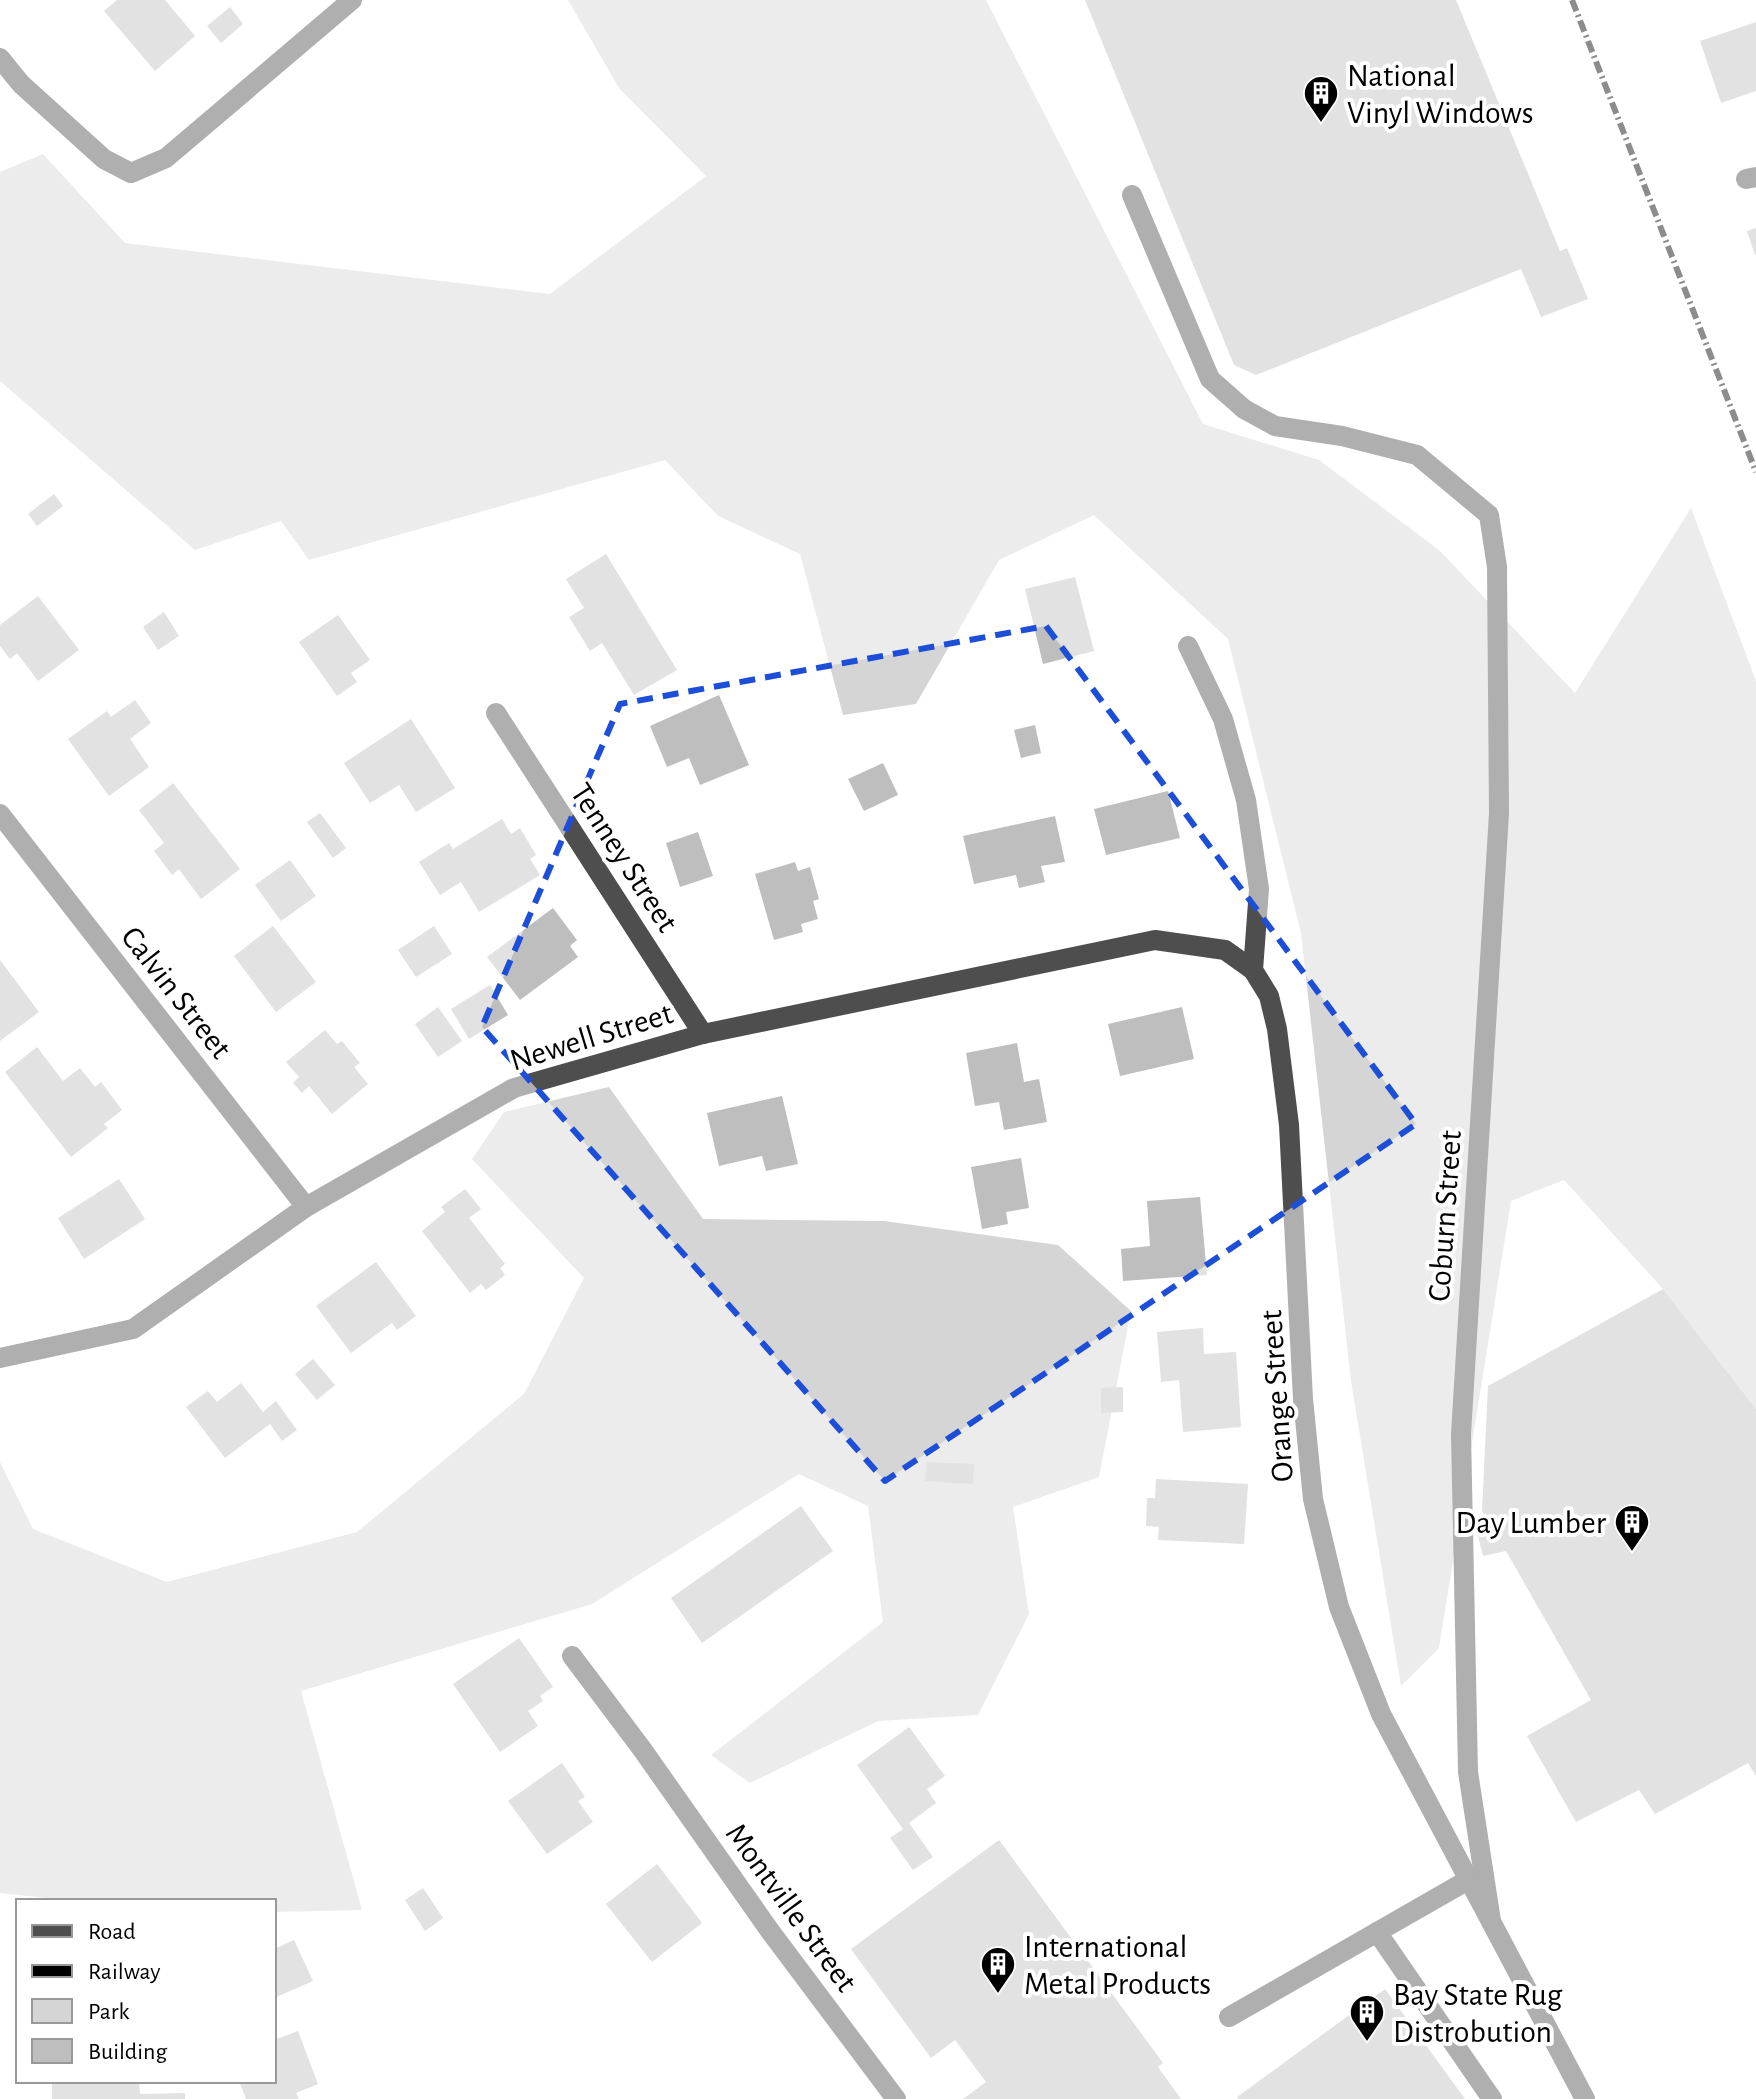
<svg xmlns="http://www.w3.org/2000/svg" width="1756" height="2099" font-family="'Alegreya Sans',sans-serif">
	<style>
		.green { fill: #d5d5d5 }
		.building { fill: #bebebe }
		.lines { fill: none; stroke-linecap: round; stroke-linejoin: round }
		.minor { stroke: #4e4e4e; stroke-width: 20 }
		.rail { stroke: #000; stroke-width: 6; stroke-dasharray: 12 4 2 4; stroke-linecap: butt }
		.marked { fill: none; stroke: #1d4ed8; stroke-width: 6; stroke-dasharray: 16 10; stroke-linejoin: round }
		.labels { text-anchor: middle; stroke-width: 8; stroke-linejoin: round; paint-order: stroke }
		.poi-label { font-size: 32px; fill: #000; stroke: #fff; text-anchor: start }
		.street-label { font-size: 32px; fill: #000; stroke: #fff }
	</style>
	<rect width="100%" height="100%" fill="#fff"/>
	<g class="green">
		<path d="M 568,0 L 986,0 L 1203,424 L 1319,460 L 1439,550 L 1575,693 L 1691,508 L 1756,681 L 1756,1409 L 1663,1289 L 1564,1180 L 1511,1201 L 1439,1648 L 1401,1686 L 1351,1381 L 1301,933 L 1228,639 L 1094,515 L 999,560 L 916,704 L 843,715 L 800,554 L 718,516 L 665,460 L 309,560 L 281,521 L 195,550 L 0,381 L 0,172 L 43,154 L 125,243 L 550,294 L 706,176 L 619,88 Z"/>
		<path d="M 609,1087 L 703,1219 L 884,1221 L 1058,1245 L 1131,1311 L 1099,1477 L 1013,1507 L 1029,1614 L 978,1715 L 878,1721 L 750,1783 L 711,1755 L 883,1622 L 868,1506 L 799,1474 L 592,1604 L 301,1691 L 362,1910 L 274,1912 L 274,1901 L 74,1901 L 0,1893 L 0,1462 L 33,1529 L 167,1582 L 357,1532 L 524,1394 L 584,1278 L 472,1159 L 504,1112 Z"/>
	</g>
	<g class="building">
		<path d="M 117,0 L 165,0 L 195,36 L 155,71 L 104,11 Z"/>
		<path d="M 1085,0 L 1456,0 L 1560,251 L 1567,248 L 1588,299 L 1541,317 L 1521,269 L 1256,375 L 1234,365 Z"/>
		<path d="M 230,7 L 243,24 L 221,43 L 207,26 Z"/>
		<path d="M 1756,22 L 1756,91 L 1721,103 L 1700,41 Z"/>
		<path d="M 1756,228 L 1756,255 L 1755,255 L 1747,231 Z"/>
		<path d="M 54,494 L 63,506 L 37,526 L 28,514 Z"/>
		<path d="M 606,554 L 677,670 L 634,695 L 602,643 L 590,651 L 569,617 L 584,608 L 566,579 Z"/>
		<path d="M 1075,577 L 1094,651 L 1043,664 L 1025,589 Z"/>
		<path d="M 38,596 L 79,650 L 38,681 L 17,653 L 10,659 L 0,646 L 0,625 Z"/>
		<path d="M 164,612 L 179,636 L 158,650 L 143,627 Z"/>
		<path d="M 338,615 L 370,660 L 351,673 L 357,682 L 337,696 L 299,642 Z"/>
		<path d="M 719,695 L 749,765 L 700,785 L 689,758 L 667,767 L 650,726 Z"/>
		<path d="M 135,700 L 151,723 L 130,739 L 149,767 L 109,796 L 68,739 L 107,711 L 111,717 Z"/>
		<path d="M 411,719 L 455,788 L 416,812 L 399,785 L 370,803 L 344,763 Z"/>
		<path d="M 1035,725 L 1041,753 L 1021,758 L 1014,730 Z"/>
		<path d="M 883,763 L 898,795 L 864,811 L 848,779 Z"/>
		<path d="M 173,783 L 240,869 L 201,899 L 179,869 L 172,875 L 154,851 L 164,843 L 139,810 Z"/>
		<path d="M 1168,791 L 1180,838 L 1106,855 L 1094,809 Z"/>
		<path d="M 320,813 L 346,848 L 333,858 L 307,822 Z"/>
		<path d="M 1055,816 L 1065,862 L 1041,866 L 1045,882 L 1019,888 L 1016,875 L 974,884 L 963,836 Z"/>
		<path d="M 502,819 L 511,834 L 520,828 L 536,855 L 530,859 L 540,875 L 479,912 L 461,882 L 440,895 L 419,862 L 449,843 L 453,849 Z"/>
		<path d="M 698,832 L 713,876 L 680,887 L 666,843 Z"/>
		<path d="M 290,860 L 316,896 L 281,921 L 255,885 Z"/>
		<path d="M 795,862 L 798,871 L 810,867 L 819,899 L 813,901 L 818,919 L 801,924 L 803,932 L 774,940 L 755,874 Z"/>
		<path d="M 553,908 L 577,940 L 570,946 L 578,957 L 520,1000 L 487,957 Z"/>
		<path d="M 273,926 L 316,982 L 276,1012 L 234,956 Z"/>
		<path d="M 434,926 L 452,954 L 416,977 L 398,950 Z"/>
		<path d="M 0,960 L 39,1012 L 0,1041 Z"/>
		<path d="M 490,985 L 508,1015 L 469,1039 L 451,1009 Z"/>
		<path d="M 438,1007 L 462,1041 L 438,1057 L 415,1024 Z"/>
		<path d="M 1182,1007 L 1194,1059 L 1120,1076 L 1108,1024 Z"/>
		<path d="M 325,1030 L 337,1044 L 342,1041 L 360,1063 L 354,1067 L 368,1084 L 332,1114 L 309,1086 L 302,1093 L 293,1083 L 299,1077 L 286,1062 Z"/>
		<path d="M 1017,1043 L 1024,1082 L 1039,1079 L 1047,1122 L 1004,1130 L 999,1102 L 975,1106 L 966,1053 Z"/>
		<path d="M 37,1047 L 63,1081 L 80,1068 L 95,1087 L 101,1082 L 122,1110 L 104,1124 L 108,1128 L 71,1157 L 5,1072 Z"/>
		<path d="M 782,1096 L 798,1164 L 766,1171 L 762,1156 L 719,1166 L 707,1113 Z"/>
		<path d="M 1021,1158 L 1029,1208 L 1006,1212 L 1008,1224 L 982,1229 L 971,1167 Z"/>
		<path d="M 119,1179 L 145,1219 L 84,1259 L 58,1218 Z"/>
		<path d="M 465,1189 L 481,1209 L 469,1218 L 505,1264 L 500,1268 L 505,1275 L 486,1290 L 481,1284 L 470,1293 L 422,1231 L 445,1212 L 441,1207 Z"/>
		<path d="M 1200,1197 L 1207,1275 L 1123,1281 L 1121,1249 L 1150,1246 L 1147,1201 Z"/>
		<path d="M 376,1262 L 416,1316 L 397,1330 L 392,1323 L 351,1353 L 316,1306 Z"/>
		<path d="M 1663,1289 L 1756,1409 L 1756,1776 L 1748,1763 L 1655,1814 L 1639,1790 L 1576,1822 L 1527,1736 L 1591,1700 L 1506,1551 L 1483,1556 L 1475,1524 L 1490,1523 L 1482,1511 L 1488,1386 Z"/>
		<path d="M 1203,1328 L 1204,1354 L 1236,1352 L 1241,1427 L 1183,1432 L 1179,1380 L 1161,1382 L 1157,1332 Z"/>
		<path d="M 313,1359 L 335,1385 L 317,1400 L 295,1374 Z"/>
		<path d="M 241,1383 L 263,1412 L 276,1401 L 297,1430 L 282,1441 L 270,1424 L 225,1458 L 186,1407 L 208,1391 L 217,1402 Z"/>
		<path d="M 1123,1387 L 1123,1412 L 1101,1413 L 1101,1388 Z"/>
		<path d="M 927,1462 L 974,1464 L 973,1484 L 925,1481 Z"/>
		<path d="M 1156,1479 L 1248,1484 L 1244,1544 L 1158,1540 L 1159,1527 L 1146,1526 L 1147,1498 L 1155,1498 Z"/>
		<path d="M 801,1506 L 833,1551 L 702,1643 L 671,1598 Z"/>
		<path d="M 519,1638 L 553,1687 L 540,1696 L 543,1701 L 528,1711 L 538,1726 L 500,1752 L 453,1684 Z"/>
		<path d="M 909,1727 L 945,1776 L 927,1789 L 936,1803 L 909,1823 L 933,1857 L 913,1870 L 890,1838 L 903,1829 L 857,1765 Z"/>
		<path d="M 562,1763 L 585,1797 L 578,1801 L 593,1822 L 547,1854 L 508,1801 Z"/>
		<path d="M 999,1840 L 1163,2063 L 1158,2067 L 1181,2099 L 963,2099 L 986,2082 L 955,2040 L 931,2058 L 851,1949 Z"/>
		<path d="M 657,1864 L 702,1923 L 652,1962 L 606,1904 Z"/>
		<path d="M 423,1888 L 443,1918 L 425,1931 L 405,1900 Z"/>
		<path d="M 294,1940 L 313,1981 L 274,1998 L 274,1949 Z"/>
		<path d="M 1385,1989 L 1465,2099 L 1238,2099 L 1237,2097 Z"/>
		<path d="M 298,2031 L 318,2084 L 296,2093 L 299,2099 L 246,2099 L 239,2081 L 274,2081 L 274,2040 Z"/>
		<path d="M 52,2081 L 139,2081 L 140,2094 L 185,2093 L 185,2099 L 52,2099 Z"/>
	</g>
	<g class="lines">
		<g class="minor">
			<path d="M 0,58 L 21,84 L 104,159 L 131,173 L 166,158 L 352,0"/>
			<path d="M 1746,179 L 1756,177"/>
			<path d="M 1132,195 L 1210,379 L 1244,409 L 1275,426 L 1342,436 L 1417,455 L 1489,515 L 1497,567 L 1499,813 L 1461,1434 L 1468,1772 L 1491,1921"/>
			<path d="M 1188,646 L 1223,719 L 1246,800 L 1259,889 L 1253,970 L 1269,996 L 1277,1029 L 1289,1125 L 1303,1399 L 1313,1499 L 1339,1607 L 1381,1714 L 1585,2099"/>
			<path d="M 496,713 L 703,1034"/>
			<path d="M 0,814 L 306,1207"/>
			<path d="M 0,1358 L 133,1329 L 306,1207 L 514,1088 L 703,1034 L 1155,940 L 1225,950 L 1253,970"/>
			<path d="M 572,1656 L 642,1749 L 770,1931 L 896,2099"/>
			<path d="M 1377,1932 L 1492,2099"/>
			<path d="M 1229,2017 L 1468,1880"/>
		</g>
		<path class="rail" d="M 1572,0 L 1756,472"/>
	</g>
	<path d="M0 0H1756V2099H0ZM 1046,626 L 1416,1124 L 885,1481 L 482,1027 L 620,704 Z" fill="#fff" fill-opacity=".55" fill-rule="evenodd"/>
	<path class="marked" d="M 1046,626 L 1416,1124 L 885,1481 L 482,1027 L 620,704 Z"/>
	<defs>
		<g id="building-pin" transform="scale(1.8)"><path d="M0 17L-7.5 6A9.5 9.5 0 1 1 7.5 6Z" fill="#000" stroke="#fff"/><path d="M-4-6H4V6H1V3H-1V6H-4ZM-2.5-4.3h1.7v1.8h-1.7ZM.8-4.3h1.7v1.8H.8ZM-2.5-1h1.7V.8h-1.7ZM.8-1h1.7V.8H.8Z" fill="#fff"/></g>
	</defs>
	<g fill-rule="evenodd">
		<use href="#building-pin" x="1321" y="93"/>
		<use href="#building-pin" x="1632" y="1522"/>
		<use href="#building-pin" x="998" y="1964"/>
		<use href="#building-pin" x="1367" y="2012"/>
	</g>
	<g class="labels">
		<g class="poi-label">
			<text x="1347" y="86">National<tspan x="1347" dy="37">Vinyl Windows</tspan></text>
			<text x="1606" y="1533" text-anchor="end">Day Lumber</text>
			<text x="1024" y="1957">International<tspan x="1024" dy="37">Metal Products</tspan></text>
			<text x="1393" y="2005">Bay State Rug<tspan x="1393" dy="37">Distrobution</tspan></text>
		</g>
		<g class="street-label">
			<text transform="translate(625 857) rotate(57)" y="11">Tenney Street</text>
			<text transform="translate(177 992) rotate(52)" y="11">Calvin Street</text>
			<text transform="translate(591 1036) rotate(-17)" y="11">Newell Street</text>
			<text transform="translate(1444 1216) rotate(-86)" y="11">Coburn Street</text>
			<text transform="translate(1276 1396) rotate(-94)" y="11">Orange Street</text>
			<text transform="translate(792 1907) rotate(54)" y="11">Montville Street</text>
		</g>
	</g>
	<rect x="16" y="1899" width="260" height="184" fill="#ffffff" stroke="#999999" stroke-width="2"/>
	<rect x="32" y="1925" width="40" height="12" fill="#4e4e4e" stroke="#999999" stroke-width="2"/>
	<text x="88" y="1939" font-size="24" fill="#000000">Road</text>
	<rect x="32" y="1965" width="40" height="12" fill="#000000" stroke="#999999" stroke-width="2"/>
	<text x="88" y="1979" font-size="24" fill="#000000">Railway</text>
	<rect x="32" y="1999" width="40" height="24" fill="#d5d5d5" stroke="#999999" stroke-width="2"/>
	<text x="88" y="2019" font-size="24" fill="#000000">Park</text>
	<rect x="32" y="2039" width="40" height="24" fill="#bebebe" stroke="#999999" stroke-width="2"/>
	<text x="88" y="2059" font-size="24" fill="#000000">Building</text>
</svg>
